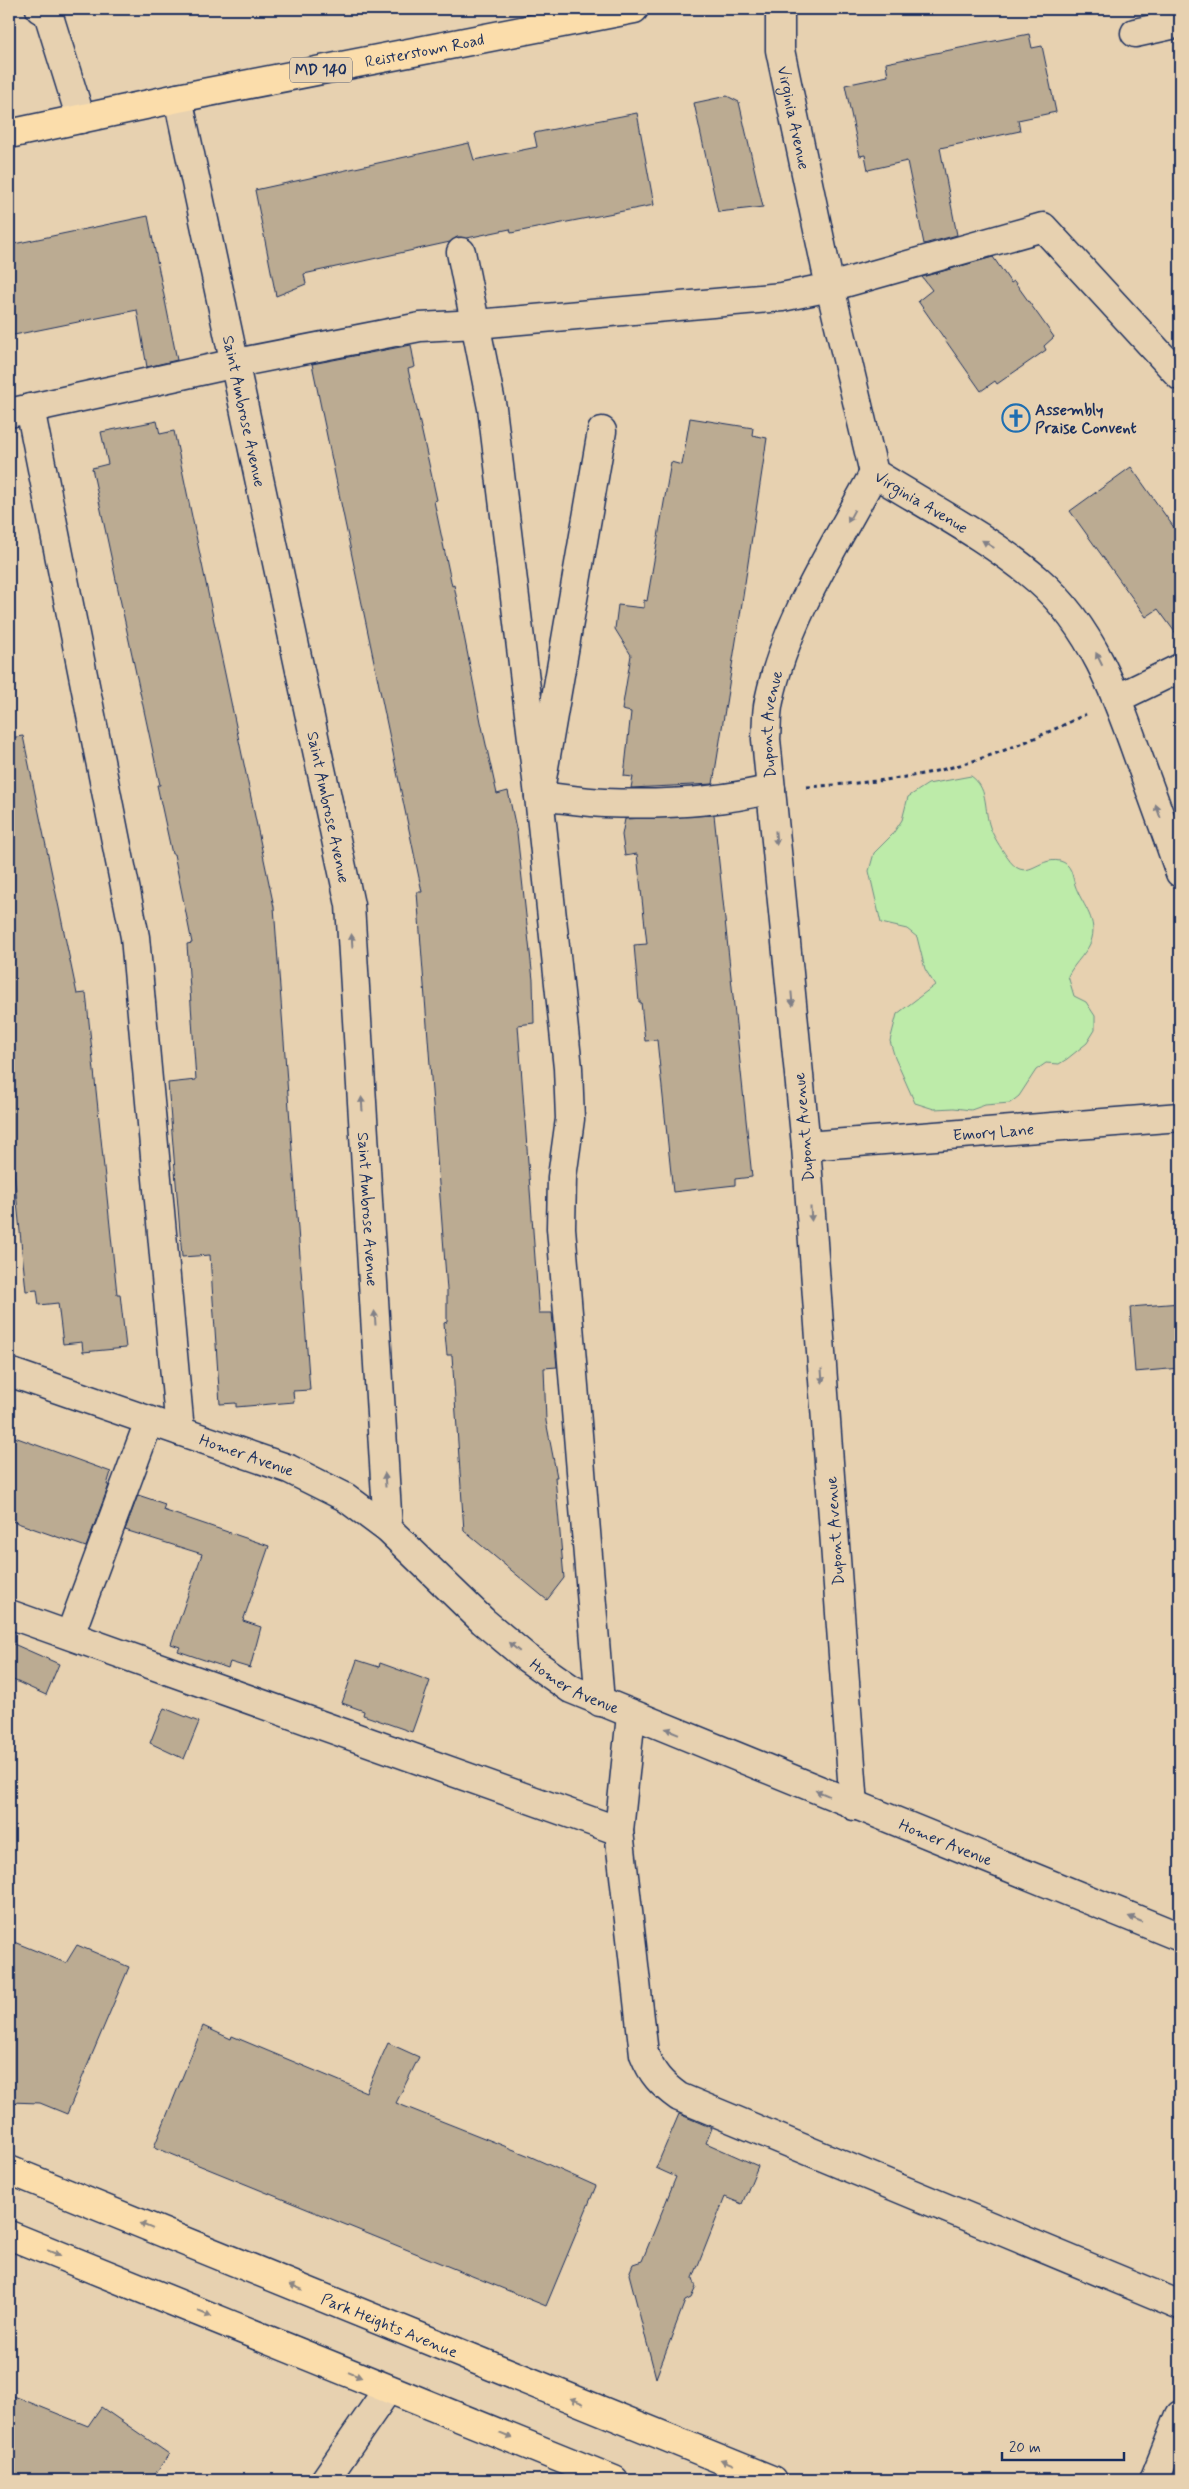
<svg xmlns="http://www.w3.org/2000/svg" width="1189" height="2489" font-family="Mynerve,sans-serif">
	<style>
		.green { fill: #bdeba9; stroke: #6c8d84 }
		.building { fill: #bbab92; stroke: #1b2f5e }
		.lines { fill: none; stroke-linecap: round; stroke-linejoin: round }
		.minor-casing { stroke: #1b2f5e; stroke-width: 31 }
		.major-casing { stroke: #1b2f5e; stroke-width: 31 }
		.path { stroke: #1b2f5e; stroke-width: 3; stroke-dasharray: 4 4; stroke-linecap: butt }
		.minor { stroke: #e7d1b0; stroke-width: 28 }
		.major { stroke: #fbddab; stroke-width: 28 }
		.oneway { fill: #818087 }
		.oneway2 { fill: #8b8684 }
		.labels { text-anchor: middle; stroke-width: 4.5; stroke-linejoin: round; paint-order: stroke }
		.shield { fill: #e7d1b0; stroke: #586077; stroke-width: 1 }
		.shield-label { font-size: 15px; font-weight: bold; fill: #1b2f5e }
		.street-label { font-size: 16px; fill: #1b2f5e; stroke: #e7d1b0 }
		.poi-label { font-size: 16px; font-weight: bold; fill: #1b2f5e; stroke: #e7d1b0; text-anchor: start }
	</style>
	<rect width="100%" height="100%" fill="#e7d1b0"/>
	<filter id="ink" filterUnits="userSpaceOnUse"><feTurbulence type="fractalNoise" baseFrequency=".02" numOctaves="2"/><feDisplacementMap in="SourceGraphic" scale="10" xChannelSelector="R" yChannelSelector="G"/><feConvolveMatrix kernelMatrix="1 2 1 2 8 2 1 2 1" color-interpolation-filters="sRGB"/></filter>
	<g filter="url(#ink)">
		<path class="green" d="M 971,776 C 988,788 984,806 989,824 C 992,835 1001,848 1007,857 C 1026,886 1037,856 1060,861 C 1072,864 1072,876 1075,885 C 1081,903 1097,918 1092,938 C 1090,950 1074,963 1068,976 L 1074,996 L 1086,1002 L 1095,1016 L 1095,1030 L 1087,1043 L 1067,1059 L 1059,1064 L 1046,1063 L 1036,1070 L 1019,1096 L 1010,1103 L 985,1105 L 971,1110 L 954,1108 L 934,1109 L 915,1103 L 895,1058 L 890,1041 L 897,1014 L 935,985 L 925,969 L 917,937 L 907,929 L 881,923 L 869,871 L 874,853 L 892,835 L 902,820 L 908,797 L 928,784 Z"/>
		<g class="building">
			<path d="M 1029,34 L 1032,48 L 1042,46 L 1056,112 L 1018,120 L 1020,131 L 940,148 L 957,235 L 924,244 L 907,161 L 868,170 L 865,155 L 860,156 L 845,85 L 888,76 L 886,63 Z"/>
			<path d="M 727,96 L 739,102 L 763,207 L 718,212 L 694,103 Z"/>
			<path d="M 637,113 L 654,205 L 511,233 L 510,229 L 467,238 L 457,237 L 450,242 L 304,274 L 306,284 L 276,296 L 255,190 L 469,143 L 474,160 L 537,147 L 534,133 Z"/>
			<path d="M 148,216 L 177,360 L 147,367 L 137,310 L 9,336 L 9,245 Z"/>
			<path d="M 993,257 L 1011,283 L 1014,281 L 1054,337 L 1044,346 L 1046,350 L 997,384 L 995,381 L 981,391 L 918,301 L 932,290 L 922,277 Z"/>
			<path d="M 411,345 L 415,367 L 408,369 L 437,500 L 434,501 L 452,586 L 454,585 L 481,722 L 497,794 L 508,791 L 517,833 L 533,980 L 534,1023 L 518,1025 L 539,1313 L 552,1313 L 557,1367 L 544,1368 L 546,1421 L 557,1477 L 555,1477 L 564,1578 L 547,1600 L 464,1531 L 452,1355 L 447,1355 L 444,1323 L 447,1322 L 447,1290 L 417,892 L 422,892 L 312,364 Z"/>
			<path d="M 690,418 L 753,428 L 752,435 L 767,438 L 740,616 L 713,784 L 631,788 L 633,777 L 624,776 L 631,712 L 622,710 L 631,655 L 615,629 L 618,605 L 644,608 L 644,600 L 647,601 L 671,462 L 682,465 Z"/>
			<path d="M 157,421 L 160,434 L 174,431 L 274,907 L 310,1390 L 293,1391 L 294,1402 L 236,1407 L 236,1403 L 220,1404 L 210,1255 L 182,1257 L 168,1083 L 196,1080 L 187,944 L 192,943 L 174,854 L 172,854 L 157,785 L 160,785 L 92,468 L 108,464 L 101,432 Z"/>
			<path d="M 1131,467 L 1180,536 L 1180,639 L 1158,609 L 1146,617 L 1070,511 Z"/>
			<path d="M 23,736 L 77,994 L 86,993 L 117,1294 L 120,1294 L 126,1348 L 83,1352 L 82,1342 L 63,1344 L 58,1303 L 39,1305 L 37,1290 L 26,1291 L 9,1122 L 9,738 Z"/>
			<path d="M 714,815 L 752,1177 L 735,1179 L 735,1185 L 673,1192 L 657,1040 L 645,1041 L 641,1002 L 639,1002 L 634,945 L 647,944 L 637,854 L 625,856 L 622,835 L 625,819 Z"/>
			<path d="M 1180,1303 L 1180,1368 L 1135,1372 L 1130,1307 Z"/>
			<path d="M 9,1435 L 111,1472 L 107,1485 L 109,1485 L 86,1547 L 9,1520 Z"/>
			<path d="M 138,1495 L 165,1504 L 163,1510 L 269,1546 L 243,1621 L 261,1627 L 250,1668 L 230,1662 L 228,1668 L 178,1651 L 180,1647 L 171,1644 L 202,1554 L 125,1530 Z"/>
			<path d="M 9,1642 L 59,1664 L 46,1695 L 9,1678 Z"/>
			<path d="M 357,1660 L 379,1667 L 380,1663 L 430,1681 L 412,1732 L 363,1715 L 364,1711 L 342,1703 Z"/>
			<path d="M 164,1708 L 199,1722 L 184,1759 L 150,1743 Z"/>
			<path d="M 9,1940 L 66,1963 L 77,1945 L 129,1967 L 67,2114 L 40,2103 L 9,2102 Z"/>
			<path d="M 203,2026 L 231,2039 L 232,2036 L 366,2092 L 388,2043 L 419,2057 L 396,2103 L 527,2155 L 596,2186 L 546,2306 L 154,2147 Z"/>
			<path d="M 679,2114 L 712,2128 L 706,2143 L 758,2166 L 742,2204 L 725,2197 L 693,2278 L 696,2287 L 691,2298 L 685,2301 L 656,2378 L 629,2274 L 633,2264 L 642,2261 L 676,2177 L 656,2168 Z"/>
			<path d="M 9,2394 L 88,2426 L 101,2407 L 169,2454 L 151,2480 L 9,2480 Z"/>
		</g>
		<g class="lines">
			<g class="minor-casing">
				<g id="minor">
					<path d="M 40,9 L 48,13 L 81,119"/>
					<path id="s1" d="M 780,9 L 780,50 L 830,287 L 874,473 C 929,507 989,538 1038,580 C 1092,627 1116,694 1139,759 C 1153,797 1167,835 1180,873"/>
					<path d="M 1135,33 L 1180,23"/>
					<path id="s2" d="M 178,98 L 350,905 L 388,1529"/>
					<path d="M 461,252 L 492,408 L 539,796 C 560,798 582,802 604,803 C 660,805 716,803 771,789"/>
					<path d="M 30,408 L 135,937 L 180,1431"/>
					<path d="M 9,413 L 236,363 L 420,327 L 477,324 L 782,297 L 830,287 L 1043,227 L 1180,376"/>
					<path d="M 1118,698 L 1180,668"/>
					<path id="s3" d="M 806,1146 L 1180,1117"/>
					<path id="s4" d="M 9,1372 L 289,1469 L 345,1497 L 388,1529 L 483,1621 L 527,1658 L 571,1689 L 1180,1937"/>
					<path d="M 9,1614 L 619,1831"/>
					<path d="M 70,1635 L 149,1421"/>
					<path d="M 600,1702 L 561,1228 L 562,1177 L 570,1119 L 568,1068 L 539,796 L 602,431"/>
					<path d="M 631,1715 L 619,1831 L 644,2054 C 652,2074 661,2084 679,2097 L 1180,2305"/>
					<path id="s5" d="M 854,1806 L 806,1146 L 766,739 C 767,727 766,713 769,701 C 786,619 835,546 874,473"/>
					<path d="M 325,2480 L 388,2389"/>
					<path d="M 1154,2480 L 1180,2415"/>
				</g>
			</g>
			<g class="major-casing">
				<g id="major">
					<path id="s6" d="M 9,134 L 178,98 L 634,9"/>
					<path id="s7" d="M 9,2170 L 772,2480"/>
					<path d="M 9,2235 L 614,2480"/>
				</g>
			</g>
			<path class="path" d="M 807,787 C 848,784 891,781 932,772 C 986,760 1036,739 1086,714"/>
			<use href="#minor" class="minor"/>
			<use href="#major" class="major"/>
		</g>
		<defs><path id="oneway-solid" d="M-6-.8H1V-3.2L6.5 0L1 3.2V.8H-6Z" transform="scale(1.25)"/></defs>
		<g class="oneway">
			<use href="#oneway-solid" transform="translate(851 516) rotate(118)"/>
			<use href="#oneway-solid" transform="translate(988 544) rotate(-148)"/>
			<use href="#oneway-solid" transform="translate(1099 659) rotate(-116)"/>
			<use href="#oneway-solid" transform="translate(1158 811) rotate(-110)"/>
			<use href="#oneway-solid" transform="translate(776 838) rotate(85)"/>
			<use href="#oneway-solid" transform="translate(352 941) rotate(-94)"/>
			<use href="#oneway-solid" transform="translate(792 999) rotate(85)"/>
			<use href="#oneway-solid" transform="translate(362 1104) rotate(-94)"/>
			<use href="#oneway-solid" transform="translate(811 1214) rotate(86)"/>
			<use href="#oneway-solid" transform="translate(375 1318) rotate(-94)"/>
			<use href="#oneway-solid" transform="translate(822 1376) rotate(86)"/>
			<use href="#oneway-solid" transform="translate(385 1480) rotate(-94)"/>
			<use href="#oneway-solid" transform="translate(514 1647) rotate(-140)"/>
			<use href="#oneway-solid" transform="translate(672 1731) rotate(-158)"/>
			<use href="#oneway-solid" transform="translate(822 1793) rotate(-158)"/>
			<use href="#oneway-solid" transform="translate(1135 1919) rotate(-158)"/>
		</g>
		<g class="oneway2">
			<use href="#oneway-solid" transform="translate(146 2226) rotate(-158)"/>
			<use href="#oneway-solid" transform="translate(54 2253) rotate(22)"/>
			<use href="#oneway-solid" transform="translate(296 2287) rotate(-158)"/>
			<use href="#oneway-solid" transform="translate(205 2314) rotate(22)"/>
			<use href="#oneway-solid" transform="translate(355 2375) rotate(22)"/>
			<use href="#oneway-solid" transform="translate(577 2401) rotate(-158)"/>
			<use href="#oneway-solid" transform="translate(506 2436) rotate(22)"/>
			<use href="#oneway-solid" transform="translate(727 2462) rotate(-158)"/>
		</g>
	</g>
	<defs>
		<g id="church-ring" transform="scale(1.4375)"><circle r="9.5" fill="#e7d1b0" stroke="#1f6fb2" stroke-width="1.5"/><path d="M-1.2-6h2.4v3.5h3.3v2.4h-3.3V6h-2.4V-.1h-3.3v-2.4h3.3Z" fill="#1f6fb2"/></g>
	</defs>
	<g fill-rule="evenodd">
		<use href="#church-ring" x="1016" y="418"/>
	</g>
	<g class="labels">
		<rect class="shield" x="290" y="57.5" width="62" height="25" rx="4"/>
		<g class="shield-label">
			<text x="321" y="75">MD 140</text>
		</g>
		<g class="street-label">
			<text dy="6" stroke="none"><textPath href="#s6" startOffset="424">Reisterstown Road</textPath></text>
			<text dy="6" stroke="none"><textPath href="#s1" startOffset="110">Virginia Avenue</textPath></text>
			<text dy="6" stroke="none"><textPath href="#s2" startOffset="320">Saint Ambrose Avenue</textPath></text>
			<text dy="6" stroke="none"><textPath href="#s1" startOffset="530">Virginia Avenue</textPath></text>
			<text dy="6" stroke="none"><textPath href="#s5" startOffset="1086">Dupont Avenue</textPath></text>
			<text dy="6" stroke="none"><textPath href="#s2" startOffset="725">Saint Ambrose Avenue</textPath></text>
			<text transform="translate(803 1127) rotate(-95)" y="6">Dupont Avenue</text>
			<text dy="6" stroke="none"><textPath href="#s3" startOffset="188">Emory Lane</textPath></text>
			<text dy="6" stroke="none"><textPath href="#s2" startOffset="1130">Saint Ambrose Avenue</textPath></text>
			<text dy="6" stroke="none"><textPath href="#s4" startOffset="252">Homer Avenue</textPath></text>
			<text transform="translate(834 1531) rotate(-94)" y="6">Dupont Avenue</text>
			<text dy="6" stroke="none"><textPath href="#s4" startOffset="658">Homer Avenue</textPath></text>
			<text dy="6" stroke="none"><textPath href="#s4" startOffset="1061">Homer Avenue</textPath></text>
			<text dy="6" stroke="none"><textPath href="#s7" startOffset="411">Park Heights Avenue</textPath></text>
		</g>
		<g class="poi-label">
			<text x="1035" y="415">Assembly<tspan x="1035" dy="18">Praise Convent</tspan></text>
		</g>
	</g>
	<rect width="1189" height="2489" fill="none" stroke="#e7d1b0" stroke-width="30"/>
	<rect x="15" y="15" width="1159" height="2459" fill="none" stroke="#1b2f5e" stroke-width="2" filter="url(#ink)"/>
	<path d="M1002 2452v8h122v-8" fill="none" stroke="#1b2f5e" stroke-width="2.5"/>
	<text x="1009" y="2452" font-size="15" fill="#1b2f5e" stroke="#e7d1b0" stroke-width="4" paint-order="stroke">20 m</text>
</svg>
